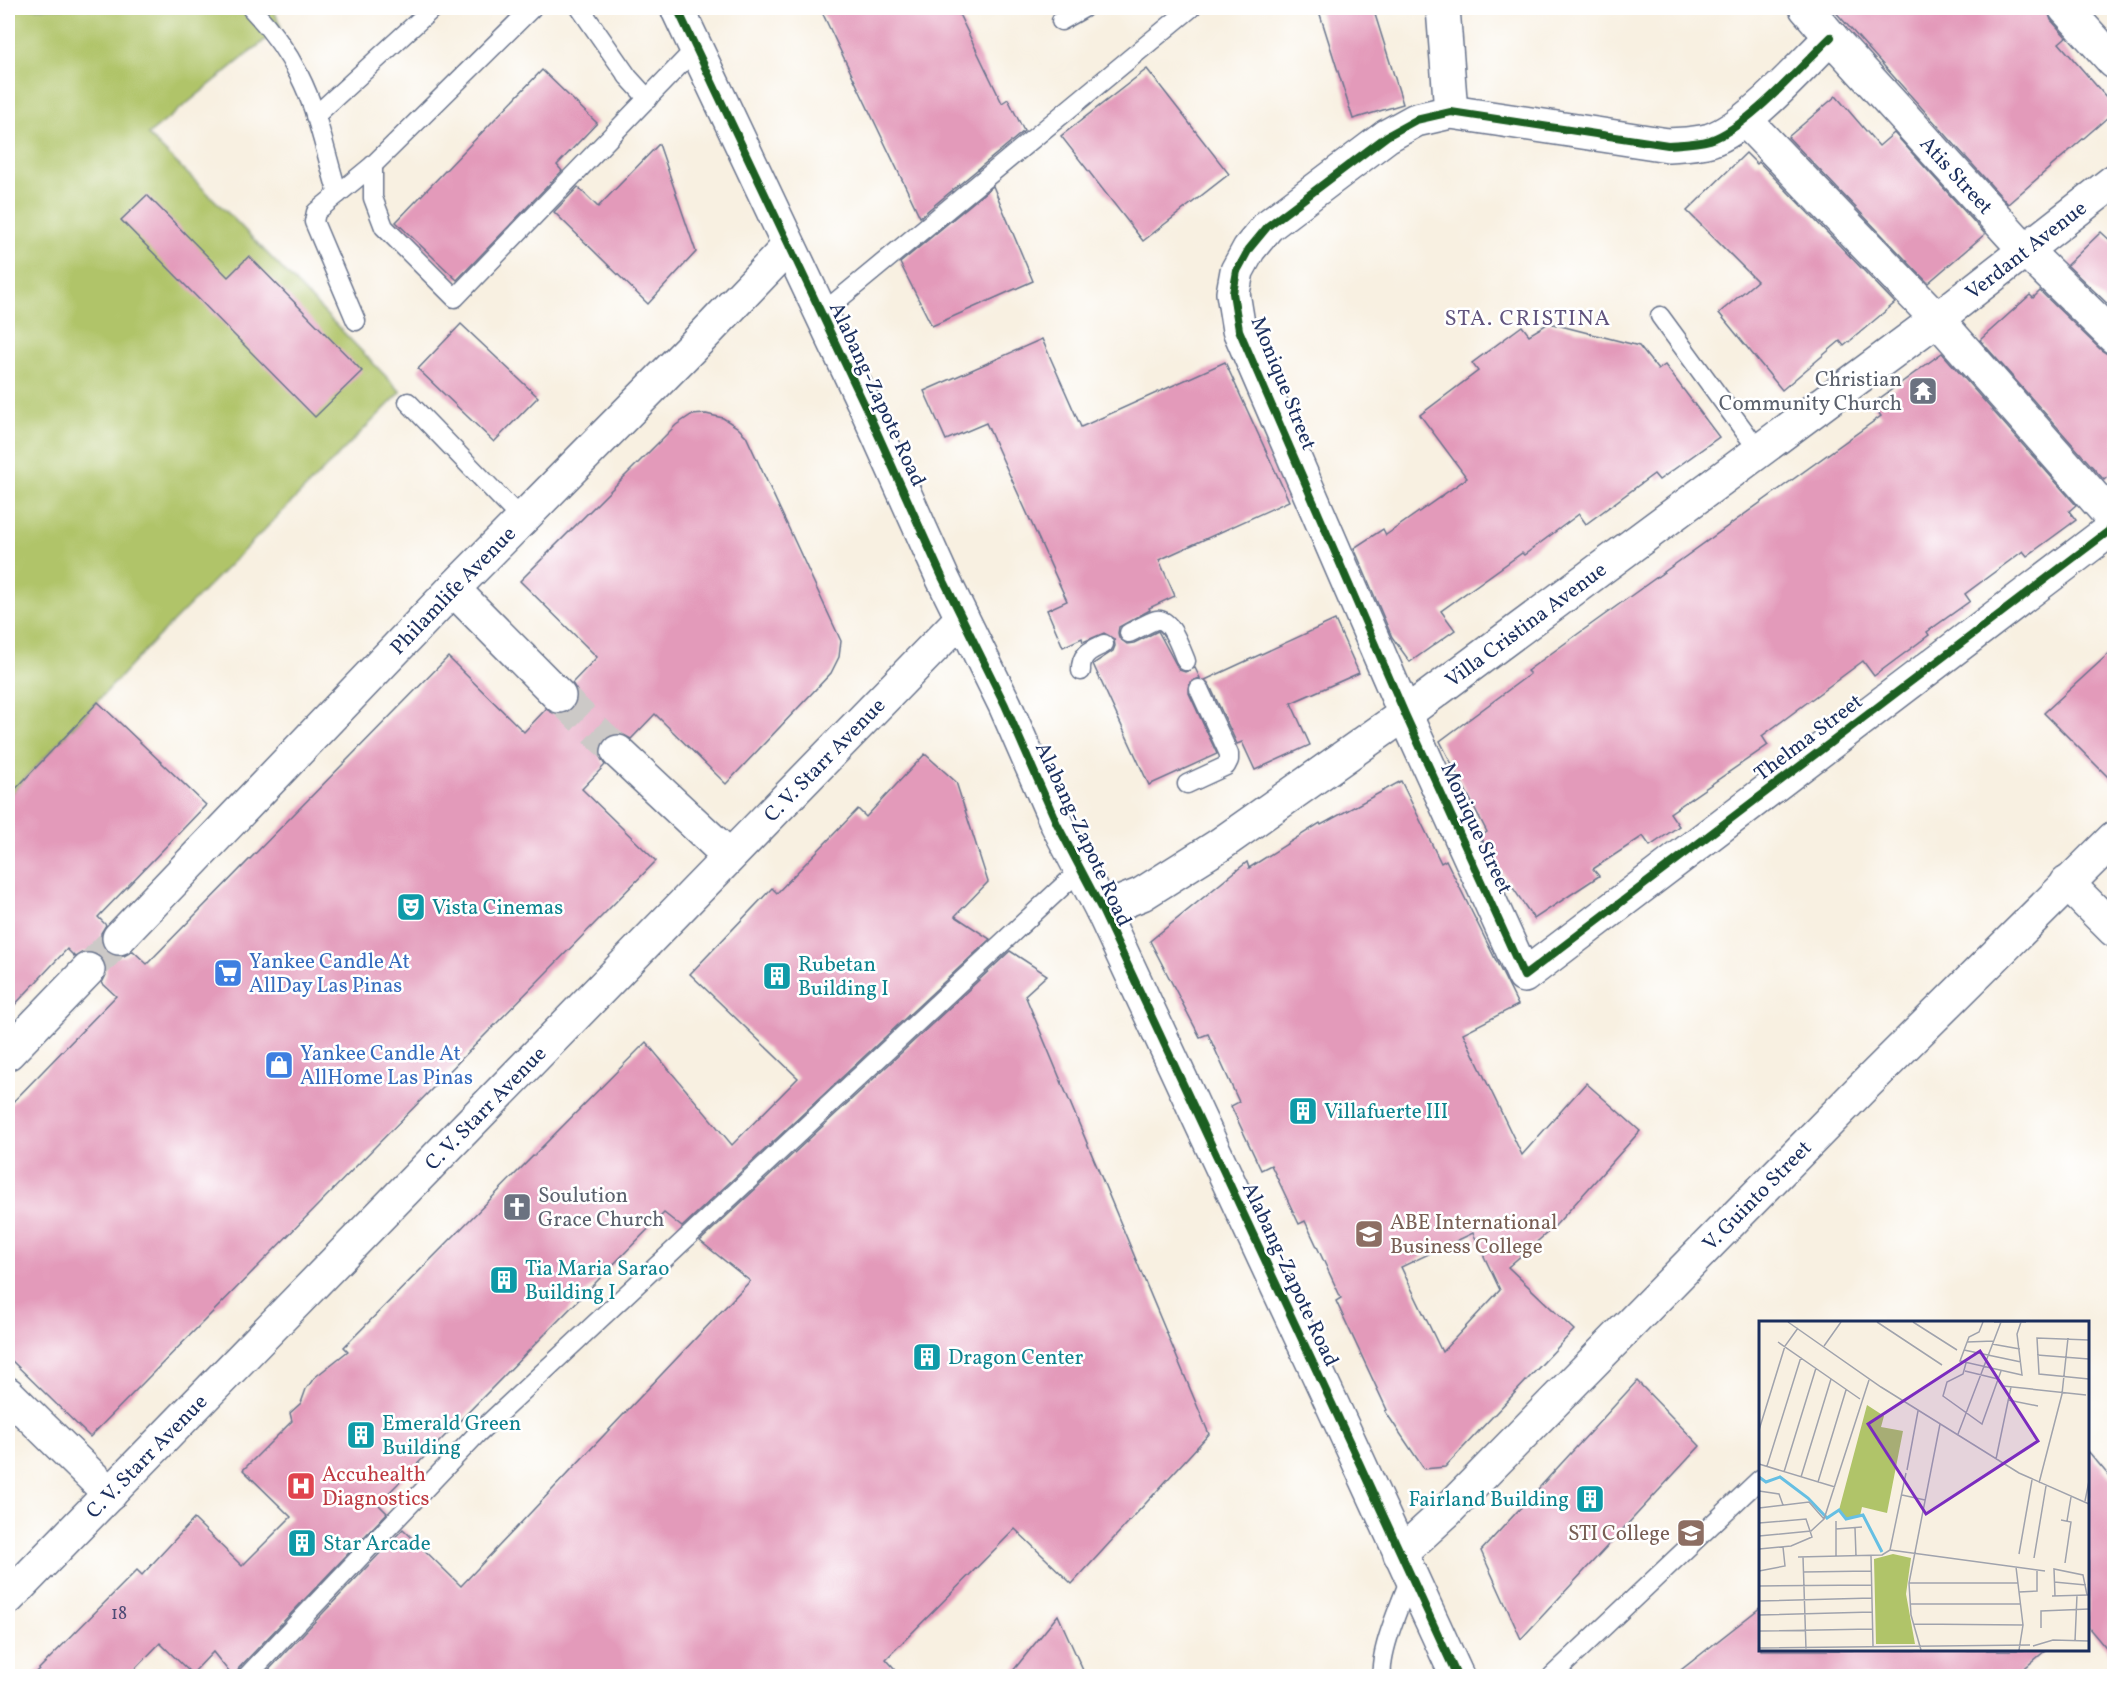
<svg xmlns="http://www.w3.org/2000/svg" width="2122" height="1684" font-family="Vollkorn,serif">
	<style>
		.green { fill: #b0c469; stroke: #667a64; stroke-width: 1.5 }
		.building { fill: #e39aba; fill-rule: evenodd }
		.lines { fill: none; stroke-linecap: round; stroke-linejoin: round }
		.minor-tunnel { stroke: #ccc9c7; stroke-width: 33; stroke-dasharray: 33 16; stroke-linecap: butt }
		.service-casing { stroke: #68738c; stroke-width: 21 }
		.minor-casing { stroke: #68738c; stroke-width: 36 }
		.tertiary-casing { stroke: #68738c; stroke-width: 36 }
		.secondary-casing { stroke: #68738c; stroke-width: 36 }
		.trunk-casing { stroke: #68738c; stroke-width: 36 }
		.service { stroke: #fff; stroke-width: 18 }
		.minor { stroke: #fff; stroke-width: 33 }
		.tertiary { stroke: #fff; stroke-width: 33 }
		.secondary { stroke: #fff; stroke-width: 33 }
		.trunk { stroke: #fff; stroke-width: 33 }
		.cycleway-casing { stroke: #fff; stroke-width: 11 }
		.cycleway { stroke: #1b5e20; stroke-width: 8 }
		.labels { text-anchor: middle; stroke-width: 5; stroke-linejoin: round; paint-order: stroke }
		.number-label { font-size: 18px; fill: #4d4a75 }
		.street-label { font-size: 21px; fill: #1b2f5e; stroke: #fff }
		.worship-label { font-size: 21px; fill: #5b616d; stroke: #fff; text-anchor: end }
		.culture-label { font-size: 21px; fill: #0d838f; stroke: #fff; text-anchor: start }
		.shop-label { font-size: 21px; fill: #366cbe; stroke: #fff; text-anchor: start }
		.education-label { font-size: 21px; fill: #785e54; stroke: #fff; text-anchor: start }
		.health-label { font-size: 21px; fill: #be3a42; stroke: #fff; text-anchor: start }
		.neighbourhood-label { font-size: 22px; letter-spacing: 1.5px; fill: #61547e; stroke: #fff }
		.inset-river { fill: none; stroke: #66bfe3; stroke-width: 3 }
		.inset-road { fill: none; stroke: #a0a3ad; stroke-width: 1.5 }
		.view { fill: #7b2cbf; fill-opacity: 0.15; stroke: #7b2cbf; stroke-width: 3 }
		.inset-edge { fill: none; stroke: #1b2f5e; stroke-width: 3 }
	</style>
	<rect width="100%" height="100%" fill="#fff"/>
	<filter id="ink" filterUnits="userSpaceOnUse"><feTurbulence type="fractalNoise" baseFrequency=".0167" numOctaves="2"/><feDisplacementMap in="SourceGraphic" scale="12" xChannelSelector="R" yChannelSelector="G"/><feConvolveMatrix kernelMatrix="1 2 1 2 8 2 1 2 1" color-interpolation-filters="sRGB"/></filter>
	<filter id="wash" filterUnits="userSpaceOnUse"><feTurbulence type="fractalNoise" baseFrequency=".008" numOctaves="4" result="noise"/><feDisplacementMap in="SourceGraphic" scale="24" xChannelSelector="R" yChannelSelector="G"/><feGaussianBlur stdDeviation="1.35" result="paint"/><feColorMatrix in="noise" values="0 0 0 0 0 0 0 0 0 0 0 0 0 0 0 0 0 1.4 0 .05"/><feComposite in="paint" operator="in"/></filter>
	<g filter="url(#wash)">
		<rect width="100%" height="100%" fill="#f8f0e1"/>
		<path class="green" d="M 8,8 L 273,8 L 281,27 L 148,135 L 233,218 L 401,392 L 149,646 L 8,797 Z"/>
		<g id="blocks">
			<g class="building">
				<path d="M 820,8 L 956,8 L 1002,103 L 1008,99 L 1024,131 L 920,217 Z"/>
				<path d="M 1318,8 L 1373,8 L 1403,104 L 1353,119 Z"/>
				<path d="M 1832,8 L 2047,8 L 2051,20 L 2066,37 L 2059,43 L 2115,107 L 2115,111 L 2008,204 Z"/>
				<path d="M 1147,69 L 1229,174 L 1143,241 L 1061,136 Z"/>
				<path d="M 542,70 L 597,123 L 557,165 L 562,171 L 457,280 L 396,222 Z"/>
				<path d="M 1836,96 L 1879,146 L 1894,133 L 1985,234 L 1928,283 L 1788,137 Z"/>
				<path d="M 659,144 L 696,252 L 648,304 L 554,212 L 578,187 L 598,207 Z"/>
				<path d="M 1746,153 L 1757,164 L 1759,162 L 1895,303 L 1844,346 L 1840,341 L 1782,390 L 1719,313 L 1757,281 L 1687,211 Z"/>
				<path d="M 993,186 L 1033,281 L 932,326 L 900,263 Z"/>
				<path d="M 147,195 L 228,277 L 249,256 L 362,371 L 315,417 L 121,220 Z"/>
				<path d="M 2101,232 L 2115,245 L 2115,311 L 2067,265 Z"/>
				<path d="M 2040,291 L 2101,350 L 2109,355 L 2115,355 L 2115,470 L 2104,480 L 1980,340 L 2030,295 L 2033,298 Z"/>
				<path d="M 1549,323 L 1639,346 L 1658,370 L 1665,365 L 1719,437 L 1659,480 L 1654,474 L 1586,524 L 1579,514 L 1524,555 L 1522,553 L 1441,611 L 1455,630 L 1410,662 L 1392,637 L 1354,548 L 1383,529 L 1386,535 L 1467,478 L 1420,415 L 1478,371 L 1472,363 L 1522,326 L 1529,335 Z"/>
				<path d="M 461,324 L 538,397 L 494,442 L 418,369 Z"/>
				<path d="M 1042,339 L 1081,427 L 1225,362 L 1289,501 L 1159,560 L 1175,596 L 1149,608 L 1150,610 L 1119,627 L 1118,633 L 1119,638 L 1127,644 L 1134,643 L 1158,631 L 1179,670 L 1185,672 L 1195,668 L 1200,678 L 1190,682 L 1189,693 L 1217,754 L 1149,785 L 1093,664 L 1113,651 L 1115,646 L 1114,639 L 1104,633 L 1083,642 L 1082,638 L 1063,647 L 1047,610 L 1067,601 L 986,423 L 946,440 L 924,391 Z"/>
				<path d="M 1942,353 L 2076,505 L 2069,511 L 2076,520 L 2027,556 L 2023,551 L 1965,594 L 1970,601 L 1927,632 L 1929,635 L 1874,676 L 1863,661 L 1762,736 L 1768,745 L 1670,813 L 1679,826 L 1650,846 L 1643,836 L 1593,869 L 1599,876 L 1534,919 L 1488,851 L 1481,836 L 1487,832 L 1440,741 L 1530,674 L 1527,671 L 1575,636 L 1881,416 L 1872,404 Z"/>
				<path d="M 706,414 L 723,418 L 737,427 L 746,436 L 841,641 L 839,657 L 831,673 L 726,784 L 655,714 L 631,739 L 622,734 L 612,734 L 605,739 L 600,748 L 600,757 L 605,765 L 582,789 L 656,861 L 90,1437 L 8,1357 L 8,1107 L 116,996 L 102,983 L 106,975 L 106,965 L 101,956 L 92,952 L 83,952 L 75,957 L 67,949 L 8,1012 L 8,797 L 98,702 L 206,805 L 98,917 L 106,925 L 101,933 L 101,943 L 107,952 L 115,956 L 124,956 L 133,951 L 147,964 L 448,657 L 524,732 L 546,709 L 555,714 L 563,714 L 572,710 L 577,700 L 577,691 L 572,683 L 597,657 L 520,581 L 676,425 L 691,415 Z"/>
				<path d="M 1335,620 L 1359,673 L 1291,703 L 1310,745 L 1255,770 L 1242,742 L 1237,744 L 1209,684 L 1205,680 Z"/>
				<path d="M 2115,648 L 2115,784 L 2044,713 Z"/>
				<path d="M 925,754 L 956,782 L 988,882 L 955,916 L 990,939 L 682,1227 L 664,1213 L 378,1504 L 387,1513 L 239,1668 L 236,1677 L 233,1677 L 213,1652 L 192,1674 L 160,1643 L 127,1677 L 31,1677 L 137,1570 L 142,1575 L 194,1519 L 242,1566 L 291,1517 L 243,1470 L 292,1421 L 290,1413 L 301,1403 L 306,1389 L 314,1378 L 348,1351 L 344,1347 L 646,1042 L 732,1145 L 798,1078 L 690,974 L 772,888 L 777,893 L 858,809 L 866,817 Z"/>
				<path d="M 1401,781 L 1441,863 L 1446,860 L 1518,1005 L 1463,1033 L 1522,1155 L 1586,1083 L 1640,1131 L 1555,1226 L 1508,1267 L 1574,1330 L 1445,1467 L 1424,1469 L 1385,1411 L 1387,1410 L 1336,1301 L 1341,1298 L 1305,1221 L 1299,1224 L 1271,1165 L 1261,1170 L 1231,1106 L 1239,1102 L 1208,1034 L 1200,1037 L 1150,941 L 1247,862 L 1249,868 L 1320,823 L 1321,825 ZM 1473,1233 L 1500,1290 L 1442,1352 L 1401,1267 Z"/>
				<path d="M 1010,951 L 1047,975 L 1025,995 L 1209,1434 L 1072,1584 L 1015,1529 L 886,1659 L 902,1677 L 262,1677 L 403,1529 L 461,1586 L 750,1281 L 700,1241 Z"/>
				<path d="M 1637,1381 L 1700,1446 L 1521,1639 L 1481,1551 Z"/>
				<path d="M 2088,1451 L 2115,1483 L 2115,1659 L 2088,1627 Z"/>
				<path d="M 1761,1607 L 1761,1650 L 2046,1650 L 2014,1677 L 1672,1677 Z"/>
				<path d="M 1058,1615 L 1086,1677 L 1008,1677 Z"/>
			</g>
		</g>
	</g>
	<g filter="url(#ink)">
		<use href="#blocks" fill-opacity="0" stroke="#68738c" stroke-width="1.5"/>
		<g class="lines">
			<g class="minor-tunnel">
				<path d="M 559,696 L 618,752"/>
				<path d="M 88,970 L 119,938"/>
			</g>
			<g class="service-casing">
				<g id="service">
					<path d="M 251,8 C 269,27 287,51 299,75 C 318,112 326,155 338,194"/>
					<path d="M 580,8 L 628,77 L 648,99"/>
					<path d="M 1061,21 L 1084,8"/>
					<path d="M 315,116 L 433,8"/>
					<path d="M 373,165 L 373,198 L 384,227 L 455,298 L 696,48"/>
					<path d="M 821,314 L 1191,8"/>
					<path d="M 1660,316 L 1759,451"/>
					<path d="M 356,321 L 314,222 L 316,212 L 373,165 L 532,8"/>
					<path d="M 408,402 L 523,521"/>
					<path d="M 1129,633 C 1138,629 1147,623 1156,620 C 1171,617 1181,650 1186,661"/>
					<path d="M 1081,671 C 1080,654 1091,650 1104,644"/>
					<path d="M 1187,784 L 1226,766 L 1229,760 L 1229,754 L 1199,689"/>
					<path d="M 247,1676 L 477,1434 L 1080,870"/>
					<path d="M 1382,1676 C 1379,1651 1401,1603 1410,1578"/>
					<path d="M 1552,1676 L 1760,1479"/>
				</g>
			</g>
			<g class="minor-casing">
				<g id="minor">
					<path d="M 1443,8 L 1451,112"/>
					<path id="s1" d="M 1806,8 L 1831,37 L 2026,251 L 2114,337"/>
					<path d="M 2065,8 L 2114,62"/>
					<path d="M 1831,37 C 1801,66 1747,128 1710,140 C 1696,144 1682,144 1668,145 L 1451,112 L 1416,120 L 1387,136 L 1268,226 L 1249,249 L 1237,271 L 1233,293 L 1239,330 L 1405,714 L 1524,976 L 2114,527"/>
					<path d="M 1745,120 L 1937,319 L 2114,520"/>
					<path d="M 453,589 L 559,696"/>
					<path d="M 618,752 L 729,856"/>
					<path d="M 2067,883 L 2114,930"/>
					<path id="s2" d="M 119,938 L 453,589 L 706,333 L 788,247"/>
					<path d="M 8,1053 L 88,970"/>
					<path d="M 8,1394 L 110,1494"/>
					<path id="s3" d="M 1400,1554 L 1448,1510 L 1862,1088 L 2114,838"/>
				</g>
			</g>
			<g class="tertiary-casing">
				<g id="tertiary">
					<path id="s4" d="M 1102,910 L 1142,894 L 1218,846 L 1405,714 L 1937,319 L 2114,181"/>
				</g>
			</g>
			<g class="secondary-casing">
				<g id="secondary">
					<path id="s5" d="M 8,1598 L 962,618"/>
				</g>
			</g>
			<g class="trunk-casing">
				<path id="trunk" d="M 677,8 L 867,410 L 943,579 L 1005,705 L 1057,824 L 1102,910 L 1333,1406 L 1457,1676"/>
			</g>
			<use href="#service" class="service"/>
			<use href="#minor" class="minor"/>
			<use href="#tertiary" class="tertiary"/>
			<use href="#secondary" class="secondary"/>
			<use href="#trunk" class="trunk"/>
			<g class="cycleway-casing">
				<g id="cycleway">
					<path d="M 677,8 L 867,410 L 943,579 L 1005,705 L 1057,824 L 1102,910 L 1333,1406 L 1457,1676"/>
					<path d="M 1831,37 C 1801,66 1747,128 1710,140 C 1696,144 1682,144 1668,145 L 1451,112 L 1416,120 L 1387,136 L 1268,226 L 1249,249 L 1237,271 L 1233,293 L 1239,330 L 1405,714 L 1524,976 L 2114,527"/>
				</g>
			</g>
			<use href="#cycleway" class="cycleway"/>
		</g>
	</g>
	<defs>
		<g id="temple-square" transform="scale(1.5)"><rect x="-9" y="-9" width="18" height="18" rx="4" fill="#6b7280" stroke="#fff"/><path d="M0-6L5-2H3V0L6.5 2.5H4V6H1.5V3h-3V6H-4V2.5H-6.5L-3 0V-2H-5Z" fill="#fff"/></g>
		<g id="theatre-square" transform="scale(1.5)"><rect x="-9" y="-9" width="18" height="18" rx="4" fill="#0f9aa8" stroke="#fff"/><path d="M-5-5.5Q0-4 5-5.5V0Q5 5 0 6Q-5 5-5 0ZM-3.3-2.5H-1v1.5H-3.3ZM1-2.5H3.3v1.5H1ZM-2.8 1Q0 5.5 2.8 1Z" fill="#fff"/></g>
		<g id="supermarket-square" transform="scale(1.5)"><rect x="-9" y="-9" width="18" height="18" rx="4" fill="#3f7fe0" stroke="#fff"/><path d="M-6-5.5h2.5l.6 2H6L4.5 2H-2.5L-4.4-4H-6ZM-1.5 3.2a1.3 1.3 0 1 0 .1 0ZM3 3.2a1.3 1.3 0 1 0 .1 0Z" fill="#fff"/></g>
		<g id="building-square" transform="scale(1.5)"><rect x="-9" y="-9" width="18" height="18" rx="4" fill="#0f9aa8" stroke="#fff"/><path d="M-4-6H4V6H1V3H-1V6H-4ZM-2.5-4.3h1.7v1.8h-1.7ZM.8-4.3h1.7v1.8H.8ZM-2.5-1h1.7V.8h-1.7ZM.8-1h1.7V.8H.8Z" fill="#fff"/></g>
		<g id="shop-square" transform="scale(1.5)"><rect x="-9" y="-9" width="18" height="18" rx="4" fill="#3f7fe0" stroke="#fff"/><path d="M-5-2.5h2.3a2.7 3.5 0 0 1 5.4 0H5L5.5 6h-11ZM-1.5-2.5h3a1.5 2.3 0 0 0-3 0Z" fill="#fff"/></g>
		<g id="church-square" transform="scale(1.5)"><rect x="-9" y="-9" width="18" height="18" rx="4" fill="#6b7280" stroke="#fff"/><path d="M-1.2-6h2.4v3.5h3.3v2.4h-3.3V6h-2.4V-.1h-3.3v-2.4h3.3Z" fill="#fff"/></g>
		<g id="university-square" transform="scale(1.5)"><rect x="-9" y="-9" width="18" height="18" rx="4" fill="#8d6e63" stroke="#fff"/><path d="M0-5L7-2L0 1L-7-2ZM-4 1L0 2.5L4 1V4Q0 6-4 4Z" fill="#fff"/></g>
		<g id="hospital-square" transform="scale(1.5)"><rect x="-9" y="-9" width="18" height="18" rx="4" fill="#e0444e" stroke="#fff"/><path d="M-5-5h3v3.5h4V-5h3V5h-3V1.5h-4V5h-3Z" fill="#fff"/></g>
	</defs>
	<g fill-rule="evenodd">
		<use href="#temple-square" x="1923" y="391"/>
		<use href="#theatre-square" x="411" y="907"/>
		<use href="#supermarket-square" x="228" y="973"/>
		<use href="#building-square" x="777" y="976"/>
		<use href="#shop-square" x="279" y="1065"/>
		<use href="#building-square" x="1303" y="1111"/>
		<use href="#church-square" x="517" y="1207"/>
		<use href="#university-square" x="1369" y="1234"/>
		<use href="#building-square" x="504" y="1280"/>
		<use href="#building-square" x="927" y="1357"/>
		<use href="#building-square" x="361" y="1435"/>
		<use href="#hospital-square" x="301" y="1486"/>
		<use href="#building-square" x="1590" y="1499"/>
		<use href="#university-square" x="1691" y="1533"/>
		<use href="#building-square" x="302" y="1543"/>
	</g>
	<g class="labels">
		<g class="number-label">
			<text x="119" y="1619">18</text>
		</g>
		<g class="street-label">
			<text dy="7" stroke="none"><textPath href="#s1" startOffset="225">Atis Street</textPath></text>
			<text dy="7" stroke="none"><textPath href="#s4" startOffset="1137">Verdant Avenue</textPath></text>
			<text transform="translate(1284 383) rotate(68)" y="7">Monique Street</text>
			<text transform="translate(878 394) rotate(65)" y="7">Alabang-Zapote Road</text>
			<text dy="7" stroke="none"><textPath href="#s2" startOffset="482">Philamlife Avenue</textPath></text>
			<text dy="7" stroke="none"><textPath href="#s4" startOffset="512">Villa Cristina Avenue</textPath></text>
			<text transform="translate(1808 737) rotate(-37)" y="7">Thelma Street</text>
			<text dy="7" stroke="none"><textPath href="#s5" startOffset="1170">C. V. Starr Avenue</textPath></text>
			<text transform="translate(1477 828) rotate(65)" y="7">Monique Street</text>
			<text transform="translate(1084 834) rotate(65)" y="7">Alabang-Zapote Road</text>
			<text dy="7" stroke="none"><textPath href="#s5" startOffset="684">C. V. Starr Avenue</textPath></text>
			<text dy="7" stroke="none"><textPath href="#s3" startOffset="506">V. Guinto Street</textPath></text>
			<text transform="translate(1291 1274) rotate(65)" y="7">Alabang-Zapote Road</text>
			<text dy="7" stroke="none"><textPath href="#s5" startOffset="198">C. V. Starr Avenue</textPath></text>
		</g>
		<g class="worship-label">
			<text x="1902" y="386">Christian<tspan x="1902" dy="24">Community Church</tspan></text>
			<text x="538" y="1202" text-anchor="start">Soulution<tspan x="538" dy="24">Grace Church</tspan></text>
		</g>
		<g class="culture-label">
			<text x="432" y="914">Vista Cinemas</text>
			<text x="798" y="971">Rubetan<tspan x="798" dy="24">Building I</tspan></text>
			<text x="1324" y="1118">Villafuerte III</text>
			<text x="525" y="1275">Tia Maria Sarao<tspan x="525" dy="24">Building I</tspan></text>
			<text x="948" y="1364">Dragon Center</text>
			<text x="382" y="1430">Emerald Green<tspan x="382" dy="24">Building</tspan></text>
			<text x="1569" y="1506" text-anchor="end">Fairland Building</text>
			<text x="323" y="1550">Star Arcade</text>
		</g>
		<g class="shop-label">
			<text x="249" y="968">Yankee Candle At<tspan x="249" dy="24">AllDay Las Pinas</tspan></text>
			<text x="300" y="1060">Yankee Candle At<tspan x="300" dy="24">AllHome Las Pinas</tspan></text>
		</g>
		<g class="education-label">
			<text x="1390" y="1229">ABE International<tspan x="1390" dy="24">Business College</tspan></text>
			<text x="1670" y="1540" text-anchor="end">STI College</text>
		</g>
		<g class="health-label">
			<text x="322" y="1481">Accuhealth<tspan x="322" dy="24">Diagnostics</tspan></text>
		</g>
		<g class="neighbourhood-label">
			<text x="1528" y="325">STA. CRISTINA</text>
		</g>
	</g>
	<g transform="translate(1759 1321)">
		<rect width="330" height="330" fill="#f8f0e1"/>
		<path d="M 108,84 L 125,95 L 122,106 L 144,110 L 128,192 L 103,186 L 101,195 L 87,198 L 80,189 ZM 134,233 L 152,237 L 147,273 L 156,323 L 117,323 L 115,238 Z" fill="#b0c469"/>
		<path class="inset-river" d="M 0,156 L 7,161 L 21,156 L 49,177 L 68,197 L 80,189 L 87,198 L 104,194 L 123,231"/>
		<path class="inset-road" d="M 29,1 L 122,66 L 260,152 L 330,183M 118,1 L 183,44M 154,1 L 198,29M 224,1 L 220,11 L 210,16 L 201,40 L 263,54 L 258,13 L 262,1M 235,1 L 267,1M 330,19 L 278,17 L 280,53 L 330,58M 19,21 L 101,78M 208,21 L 235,20M 233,23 L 261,28M 65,25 L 82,1M 205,29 L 262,41M 278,34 L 330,38M 207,42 L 204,53 L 188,61 L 184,75 L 223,103 L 242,50M 206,50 L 239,58M 244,65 L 327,74M 249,79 L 279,85M 0,109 L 26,25 L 39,7M 199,113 L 242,1M 237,138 L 252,66M 0,143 L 76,166M 8,145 L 42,36M 148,149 L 159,90M 25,151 L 57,47M 42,156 L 72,58M 59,161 L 87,69M 280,162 L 303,73 L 309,17M 0,170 L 20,173 L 24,184M 143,174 L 166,179M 326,180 L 330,160M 0,187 L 50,181 L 65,198M 302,199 L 312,201 L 306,242M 77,200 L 77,235M 308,200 L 312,176M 0,202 L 47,198 L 53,216 L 32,225 L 0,228M 96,207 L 97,235M 77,208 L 103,206M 0,215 L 52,210 L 65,198 L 110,59M 131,229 L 286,250M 131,229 L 147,152M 260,233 L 273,159M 112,235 L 114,325M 39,236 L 123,234 L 131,229M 44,236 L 47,328M 275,237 L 287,165M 257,246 L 264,304 L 260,329M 0,250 L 26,245 L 24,226M 44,251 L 112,250M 295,261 L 327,264M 150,262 L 259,262M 0,265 L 112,264M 260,271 L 278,270 L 278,249M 293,275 L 329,274M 296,275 L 295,248 L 324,254 L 328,274M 0,280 L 113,277M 151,283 L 262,283M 0,294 L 113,291M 155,303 L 264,304M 282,307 L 282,290 L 330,288M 0,310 L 113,308M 316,320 L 318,274M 274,325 L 294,319 L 330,320M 0,327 L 271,324M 162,329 L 152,294 L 150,262 L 181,103"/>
		<path class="view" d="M 221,30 L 279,120 L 167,193 L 109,103 Z"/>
		<rect width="330" height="330" class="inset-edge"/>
	</g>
	<rect width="2122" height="1684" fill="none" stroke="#fff" stroke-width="30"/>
</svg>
